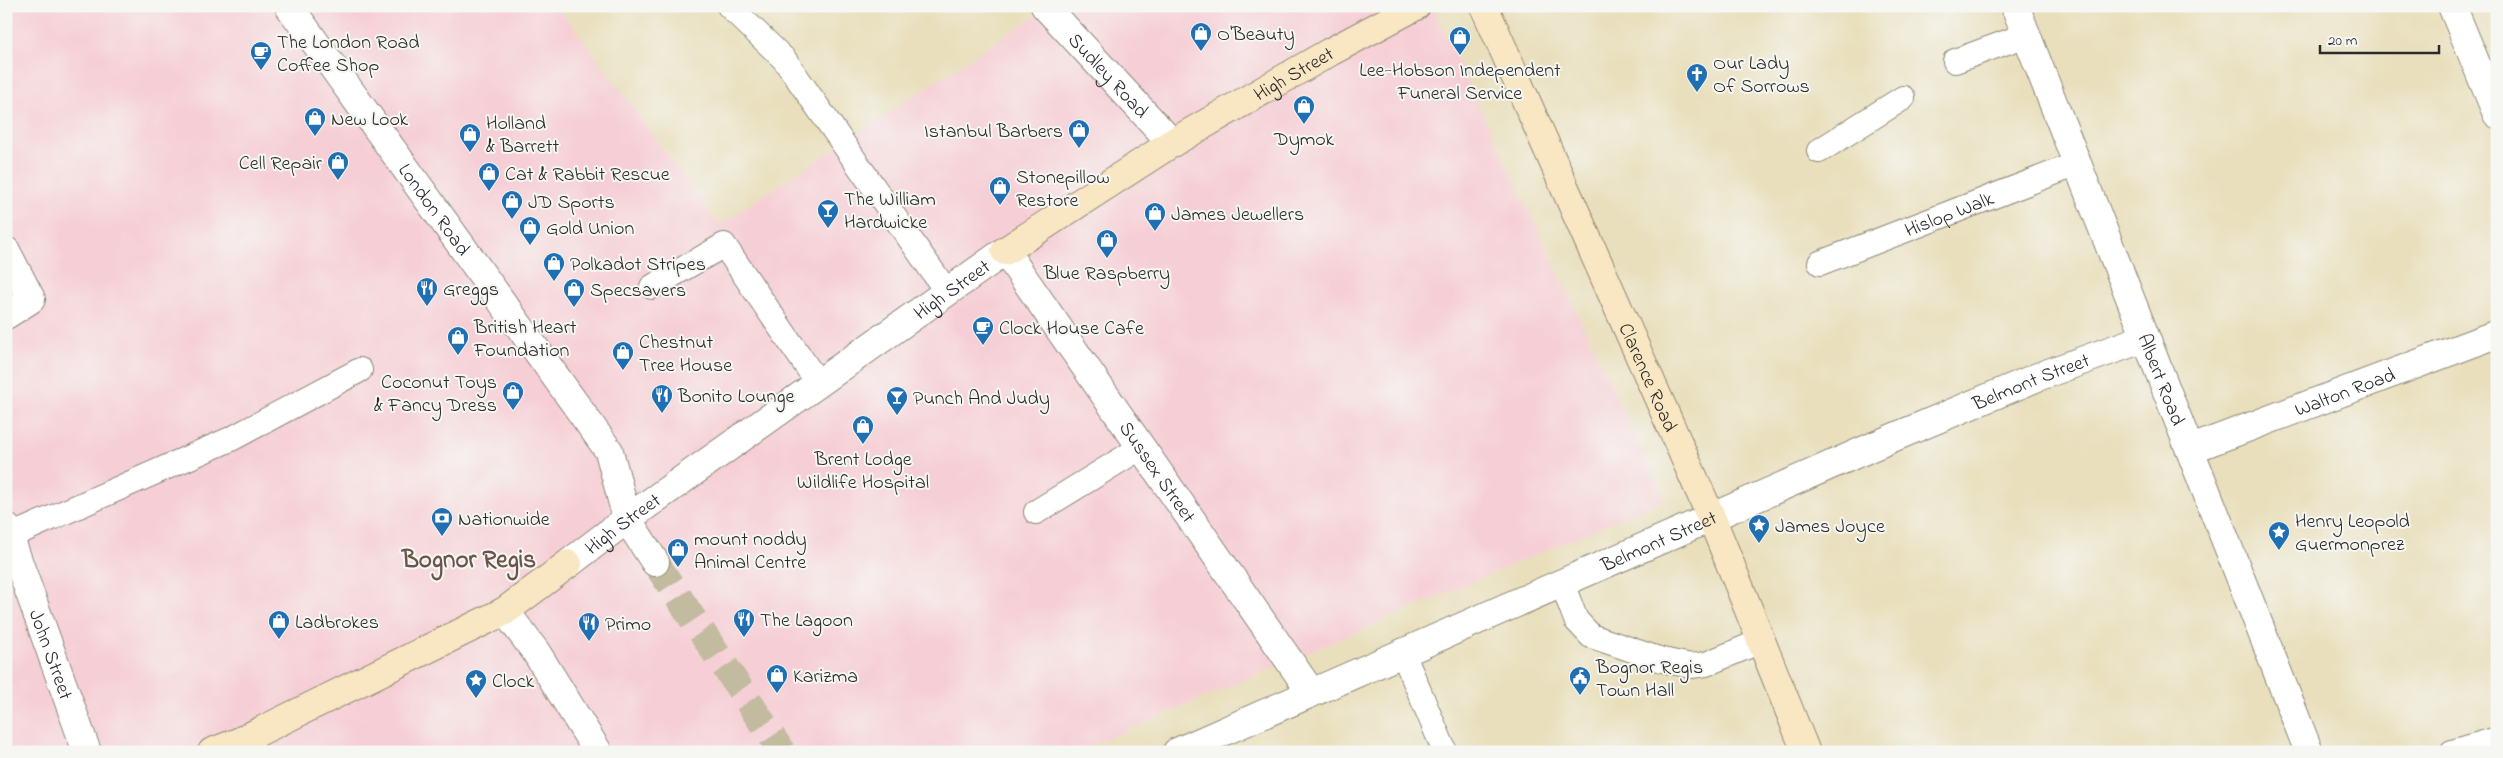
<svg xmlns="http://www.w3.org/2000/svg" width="2503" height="758" font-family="'Indie Flower',sans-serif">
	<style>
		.built { fill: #f6cfd6 }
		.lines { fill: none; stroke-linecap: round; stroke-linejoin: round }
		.street-tunnel { stroke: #c3bb9f; stroke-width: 28; stroke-dasharray: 28 14; stroke-linecap: butt }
		.lane-casing { stroke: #8a8574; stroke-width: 26 }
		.street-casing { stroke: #8a8574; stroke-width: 30 }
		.secondary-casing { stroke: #8a8574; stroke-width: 30 }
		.lane { stroke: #fff; stroke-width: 24 }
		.street { stroke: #fff; stroke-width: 28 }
		.secondary { stroke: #f9e7c3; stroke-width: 28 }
		.labels { text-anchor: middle; stroke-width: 4; stroke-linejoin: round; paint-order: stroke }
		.poi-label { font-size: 20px; fill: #2b2b2b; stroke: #f6f6f2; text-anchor: start }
		.street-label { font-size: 20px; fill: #2b2b2b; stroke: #f6f6f2 }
		.district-label { font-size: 25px; font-weight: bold; fill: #6a554b; stroke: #f6f6f2 }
	</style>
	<rect width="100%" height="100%" fill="#f6f6f2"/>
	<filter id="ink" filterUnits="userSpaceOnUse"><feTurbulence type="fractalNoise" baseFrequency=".02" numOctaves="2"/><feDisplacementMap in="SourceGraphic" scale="10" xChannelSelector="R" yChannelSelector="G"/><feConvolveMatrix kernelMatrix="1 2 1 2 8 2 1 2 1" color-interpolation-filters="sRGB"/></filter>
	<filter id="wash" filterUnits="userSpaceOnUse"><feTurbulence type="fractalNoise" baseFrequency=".0096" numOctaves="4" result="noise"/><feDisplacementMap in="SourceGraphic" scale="20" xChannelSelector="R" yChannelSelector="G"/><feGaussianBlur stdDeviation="1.12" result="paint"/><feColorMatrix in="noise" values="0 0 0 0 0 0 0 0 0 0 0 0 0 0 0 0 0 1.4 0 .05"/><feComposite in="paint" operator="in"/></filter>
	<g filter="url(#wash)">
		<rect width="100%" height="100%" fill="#e9dfbc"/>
		<path class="built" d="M 6,6 L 558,6 L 719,225 L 1050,6 L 1432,6 L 1665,499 L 1077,752 L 6,752 Z"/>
	</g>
	<g filter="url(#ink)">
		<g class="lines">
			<path class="street-tunnel" d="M 655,562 L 782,752"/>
			<g class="lane-casing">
				<g id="lane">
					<path d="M 729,6 L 784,59 L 947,292"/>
					<path d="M 1955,61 L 2026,35"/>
					<path d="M 1819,151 L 1903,98"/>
					<path id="s1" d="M 1820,263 L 2077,164"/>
					<path d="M 652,287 L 724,245 L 818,383"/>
					<path d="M 1036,512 L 1140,448"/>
					<path d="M 6,538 L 233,438 L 360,370"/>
					<path d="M 1562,583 L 1576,620 L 1591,636 L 1662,660 L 1691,666 L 1706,664 L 1761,641"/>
					<path d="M 1402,651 L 1445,752"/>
					<path d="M 2452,752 L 2497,739"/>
				</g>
			</g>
			<g class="street-casing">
				<g id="street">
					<path id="s2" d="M 289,6 L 609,451 L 627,519 L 655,562"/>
					<path id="s3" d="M 1045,6 L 1172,143"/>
					<path id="s4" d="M 2015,6 L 2309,752"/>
					<path d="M 2452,6 L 2497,114"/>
					<path d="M 6,251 L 31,299 L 6,315"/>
					<path id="s5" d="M 2191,449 L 2497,334"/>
					<path id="s6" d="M 6,527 L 87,752"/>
					<path id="s7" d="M 568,564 L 627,519 L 1005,251 L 1311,692"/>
					<path d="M 505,611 L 536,652 L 598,752"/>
					<path id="s8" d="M 1177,752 L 1890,439 L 2040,376 L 2145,338"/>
				</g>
			</g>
			<g class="secondary-casing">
				<g id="secondary">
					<path id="s9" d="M 1484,6 L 1712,519 L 1806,752"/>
					<path id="s10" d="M 1005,251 L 1172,143 L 1330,52 L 1416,6"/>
					<path d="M 212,752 L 238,742 L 505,611 L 568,564"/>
				</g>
			</g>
			<use href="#lane" class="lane"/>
			<use href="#street" class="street"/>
			<use href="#secondary" class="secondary"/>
		</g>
	</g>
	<defs>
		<g id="shop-pin" transform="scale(1.125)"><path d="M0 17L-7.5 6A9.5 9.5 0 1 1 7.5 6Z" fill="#1f6fb2" stroke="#f6f6f2"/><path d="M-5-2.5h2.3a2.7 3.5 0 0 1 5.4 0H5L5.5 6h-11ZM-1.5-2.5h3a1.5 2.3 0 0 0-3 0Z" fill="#fff"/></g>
		<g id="cafe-pin" transform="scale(1.125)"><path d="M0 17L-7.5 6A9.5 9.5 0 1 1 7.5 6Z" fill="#1f6fb2" stroke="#f6f6f2"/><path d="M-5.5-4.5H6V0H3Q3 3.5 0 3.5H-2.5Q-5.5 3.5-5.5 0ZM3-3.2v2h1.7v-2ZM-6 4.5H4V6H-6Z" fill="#fff"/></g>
		<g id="church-pin" transform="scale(1.125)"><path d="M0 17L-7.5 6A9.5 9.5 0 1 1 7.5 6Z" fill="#1f6fb2" stroke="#f6f6f2"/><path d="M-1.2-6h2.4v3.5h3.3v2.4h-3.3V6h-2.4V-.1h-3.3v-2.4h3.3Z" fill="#fff"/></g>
		<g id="bar-pin" transform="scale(1.125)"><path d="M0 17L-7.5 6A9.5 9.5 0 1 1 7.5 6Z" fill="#1f6fb2" stroke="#f6f6f2"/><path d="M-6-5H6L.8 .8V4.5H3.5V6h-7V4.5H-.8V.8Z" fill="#fff"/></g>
		<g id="restaurant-pin" transform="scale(1.125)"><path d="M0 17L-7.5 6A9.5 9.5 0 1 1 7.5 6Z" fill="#1f6fb2" stroke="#f6f6f2"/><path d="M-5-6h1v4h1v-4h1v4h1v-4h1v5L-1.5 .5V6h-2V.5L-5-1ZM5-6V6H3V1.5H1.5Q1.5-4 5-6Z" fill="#fff"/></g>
		<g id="bank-pin" transform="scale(1.125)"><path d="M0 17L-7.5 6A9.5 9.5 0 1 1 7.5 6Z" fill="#1f6fb2" stroke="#f6f6f2"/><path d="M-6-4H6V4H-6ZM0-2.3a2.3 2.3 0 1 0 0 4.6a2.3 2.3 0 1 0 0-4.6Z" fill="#fff"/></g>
		<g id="sight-pin" transform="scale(1.125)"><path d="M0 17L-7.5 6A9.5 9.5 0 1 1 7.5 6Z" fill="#1f6fb2" stroke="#f6f6f2"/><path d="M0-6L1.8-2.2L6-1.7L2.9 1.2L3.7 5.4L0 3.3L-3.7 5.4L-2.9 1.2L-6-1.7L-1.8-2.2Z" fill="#fff"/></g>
		<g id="civic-pin" transform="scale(1.125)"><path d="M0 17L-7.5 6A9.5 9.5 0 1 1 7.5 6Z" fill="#1f6fb2" stroke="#f6f6f2"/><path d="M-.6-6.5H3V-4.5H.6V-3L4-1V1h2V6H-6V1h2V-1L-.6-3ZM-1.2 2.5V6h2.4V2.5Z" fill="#fff"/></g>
	</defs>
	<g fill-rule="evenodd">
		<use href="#shop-pin" x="1201" y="33"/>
		<use href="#shop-pin" x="1460" y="37"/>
		<use href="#cafe-pin" x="261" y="52"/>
		<use href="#church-pin" x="1697" y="74"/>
		<use href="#shop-pin" x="1304" y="106"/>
		<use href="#shop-pin" x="315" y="118"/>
		<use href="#shop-pin" x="1079" y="130"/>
		<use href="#shop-pin" x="470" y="134"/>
		<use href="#shop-pin" x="338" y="162"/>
		<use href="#shop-pin" x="489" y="173"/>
		<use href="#shop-pin" x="1000" y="187"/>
		<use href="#shop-pin" x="512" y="201"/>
		<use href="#bar-pin" x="828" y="210"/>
		<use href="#shop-pin" x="1155" y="213"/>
		<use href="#shop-pin" x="530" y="227"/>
		<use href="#shop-pin" x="1107" y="240"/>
		<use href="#shop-pin" x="554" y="263"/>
		<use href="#restaurant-pin" x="427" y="288"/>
		<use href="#shop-pin" x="574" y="289"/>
		<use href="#cafe-pin" x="983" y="327"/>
		<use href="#shop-pin" x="458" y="337"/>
		<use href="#shop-pin" x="623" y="352"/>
		<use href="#shop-pin" x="513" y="392"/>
		<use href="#restaurant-pin" x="662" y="395"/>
		<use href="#bar-pin" x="897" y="397"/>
		<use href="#shop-pin" x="863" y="426"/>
		<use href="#bank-pin" x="442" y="518"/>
		<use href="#sight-pin" x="1759" y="525"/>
		<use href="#sight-pin" x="2279" y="532"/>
		<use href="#shop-pin" x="678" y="549"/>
		<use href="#restaurant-pin" x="744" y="619"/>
		<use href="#shop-pin" x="279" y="621"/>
		<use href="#restaurant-pin" x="589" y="623"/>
		<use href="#shop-pin" x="777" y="675"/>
		<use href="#civic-pin" x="1580" y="677"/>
		<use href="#sight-pin" x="476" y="680"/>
	</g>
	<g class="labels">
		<g class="poi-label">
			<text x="1217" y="40">O'Beauty</text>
			<text x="277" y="48">The London Road<tspan x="277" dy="23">Coffee Shop</tspan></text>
			<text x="1713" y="69">Our Lady<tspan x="1713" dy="23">Of Sorrows</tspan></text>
			<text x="1460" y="76" text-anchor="middle">Lee-Hobson Independent<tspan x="1460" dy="23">Funeral Service</tspan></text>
			<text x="331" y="125">New Look</text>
			<text x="486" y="129">Holland<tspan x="486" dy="23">&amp; Barrett</tspan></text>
			<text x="1063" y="137" text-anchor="end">Istanbul Barbers</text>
			<text x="1304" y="145" text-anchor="middle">Dymok</text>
			<text x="322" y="169" text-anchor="end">Cell Repair</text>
			<text x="505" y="180">Cat &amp; Rabbit Rescue</text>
			<text x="1016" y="183">Stonepillow<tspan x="1016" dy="23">Restore</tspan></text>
			<text x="844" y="205">The William<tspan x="844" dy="23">Hardwicke</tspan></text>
			<text x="528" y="208">JD Sports</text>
			<text x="1171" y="220">James Jewellers</text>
			<text x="546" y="234">Gold Union</text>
			<text x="570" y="270">Polkadot Stripes</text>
			<text x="1107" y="279" text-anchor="middle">Blue Raspberry</text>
			<text x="443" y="295">Greggs</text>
			<text x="590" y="296">Specsavers</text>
			<text x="474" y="333">British Heart<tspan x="474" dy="23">Foundation</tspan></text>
			<text x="999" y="334">Clock House Cafe</text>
			<text x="639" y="348">Chestnut<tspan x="639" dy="23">Tree House</tspan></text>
			<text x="497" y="388" text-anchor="end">Coconut Toys<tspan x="497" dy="23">&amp; Fancy Dress</tspan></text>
			<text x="678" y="402">Bonito Lounge</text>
			<text x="913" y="404">Punch And Judy</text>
			<text x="863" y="465" text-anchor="middle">Brent Lodge<tspan x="863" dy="23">Wildlife Hospital</tspan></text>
			<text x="458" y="525">Nationwide</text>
			<text x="2295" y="527">Henry Leopold<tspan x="2295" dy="23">Guermonprez</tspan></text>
			<text x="1775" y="532">James Joyce</text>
			<text x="694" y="545">mount noddy<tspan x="694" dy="23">Animal Centre</tspan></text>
			<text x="760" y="626">The Lagoon</text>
			<text x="295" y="628">Ladbrokes</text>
			<text x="605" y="630">Primo</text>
			<text x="1596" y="673">Bognor Regis<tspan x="1596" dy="23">Town Hall</tspan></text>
			<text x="793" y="682">Karizma</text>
			<text x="492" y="687">Clock</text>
		</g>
		<g class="street-label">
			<text dy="7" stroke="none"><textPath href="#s10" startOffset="339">High Street</textPath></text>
			<text dy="7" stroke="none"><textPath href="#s3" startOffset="94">Sudley Road</textPath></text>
			<text dy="7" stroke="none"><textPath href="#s2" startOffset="250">London Road</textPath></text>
			<text dy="7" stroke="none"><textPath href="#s1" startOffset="138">Hislop Walk</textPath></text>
			<text dy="7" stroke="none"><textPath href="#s7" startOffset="472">High Street</textPath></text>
			<text dy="7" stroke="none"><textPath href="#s9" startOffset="406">Clarence Road</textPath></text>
			<text dy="7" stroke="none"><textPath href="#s4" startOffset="401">Albert Road</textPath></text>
			<text dy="7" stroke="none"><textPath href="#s8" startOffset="931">Belmont Street</textPath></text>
			<text dy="7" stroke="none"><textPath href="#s5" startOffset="164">Walton Road</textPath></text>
			<text dy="7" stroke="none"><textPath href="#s7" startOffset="806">Sussex Street</textPath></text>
			<text dy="7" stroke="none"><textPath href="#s7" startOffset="68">High Street</textPath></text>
			<text dy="7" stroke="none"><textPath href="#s8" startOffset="526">Belmont Street</textPath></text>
			<text dy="7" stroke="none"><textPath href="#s6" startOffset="135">John Street</textPath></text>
		</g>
		<g class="district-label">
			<text x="469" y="567">Bognor Regis</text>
		</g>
	</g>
	<rect width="2503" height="758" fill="none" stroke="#f6f6f2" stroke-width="25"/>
	<path d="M2320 45v8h119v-8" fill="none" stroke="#2b2b2b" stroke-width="2.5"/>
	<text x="2328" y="45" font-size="15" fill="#2b2b2b" stroke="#f6f6f2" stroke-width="4" paint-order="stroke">20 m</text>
</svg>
